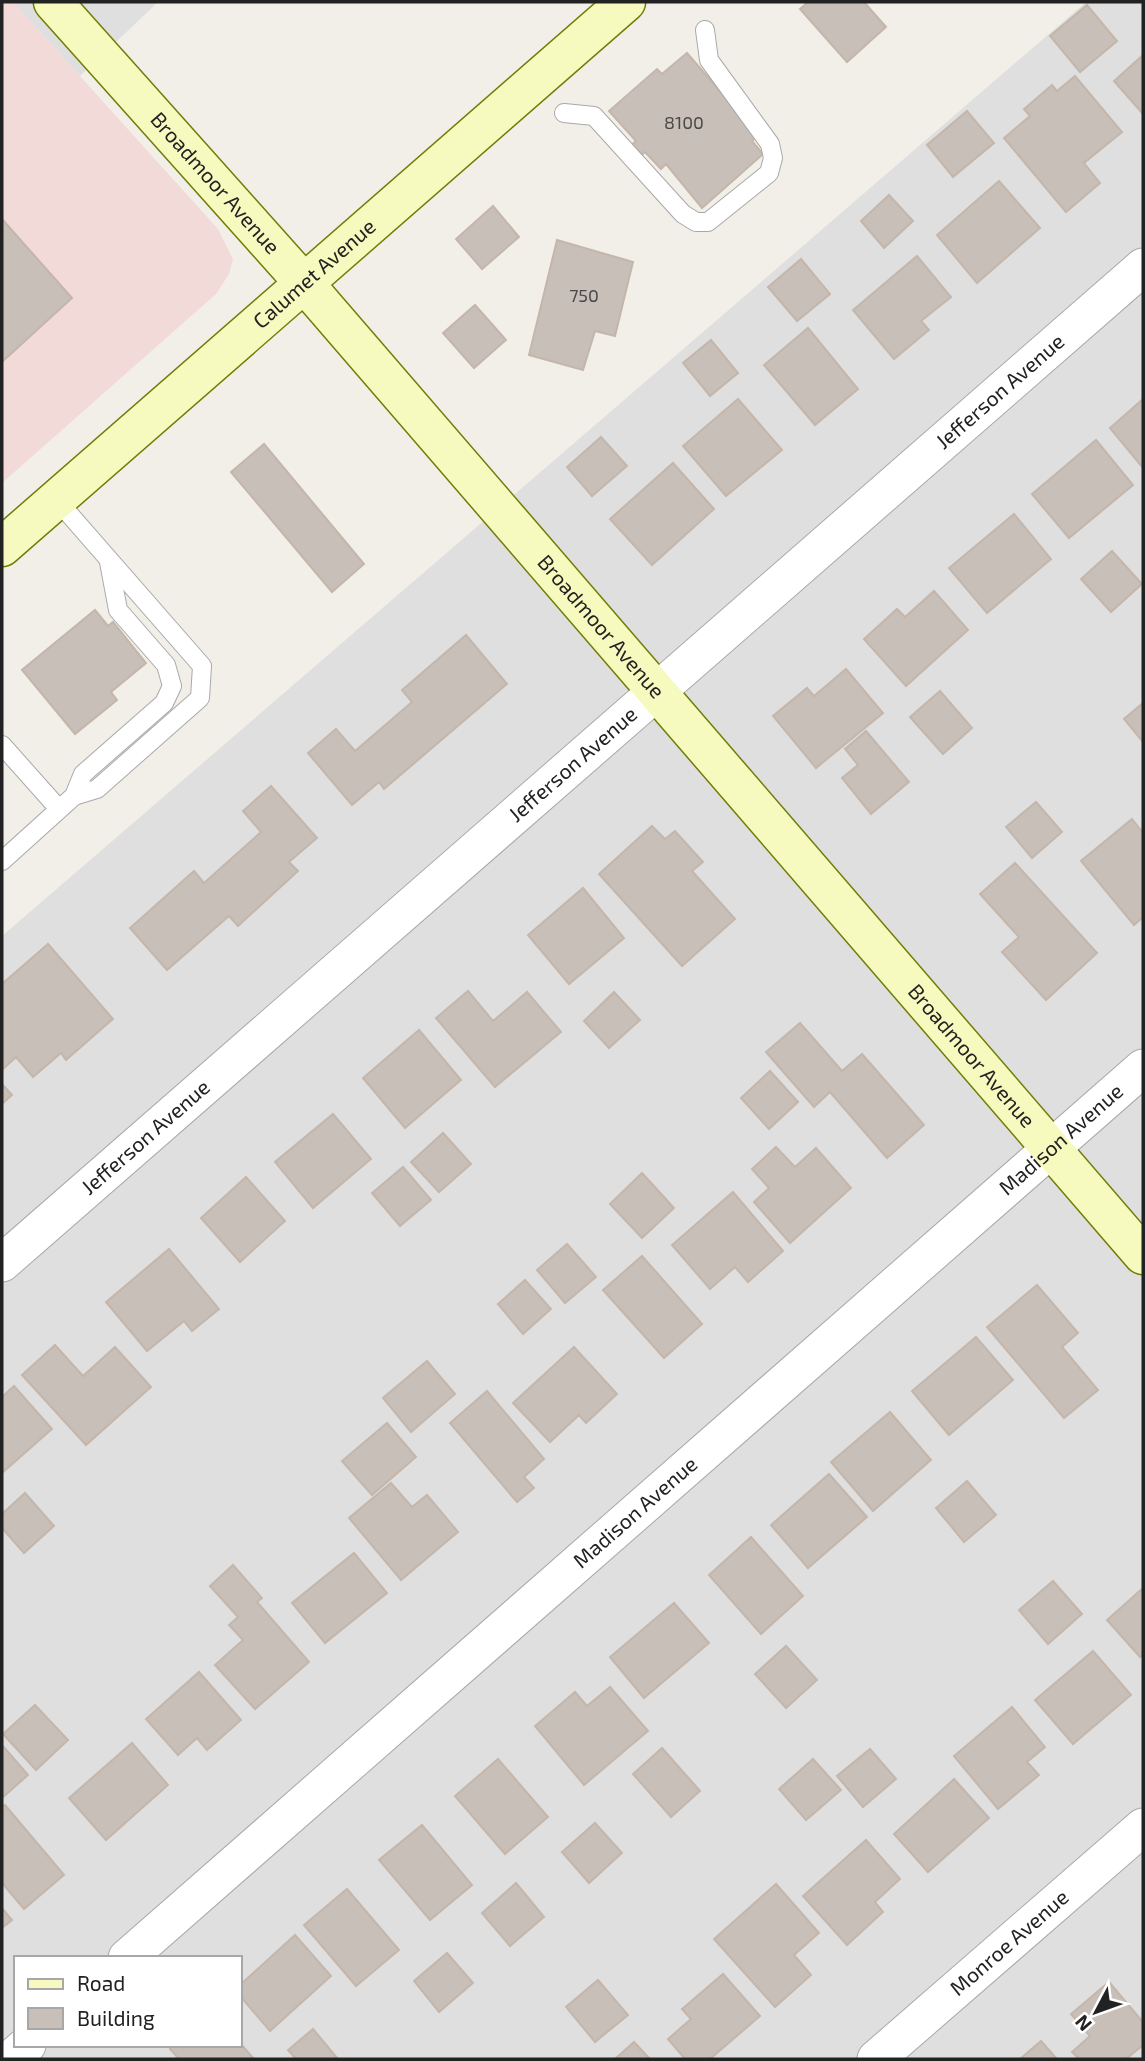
<svg xmlns="http://www.w3.org/2000/svg" width="1145" height="2061" font-family="'Exo 2',sans-serif">
	<style>
		.residential { fill: #e0dfdf; fill-rule: evenodd }
		.commercial { fill: #f2dad9 }
		.building { fill: #c7bfb8; stroke: #c4b6ab; stroke-width: 2 }
		.lines { fill: none; stroke-linecap: round; stroke-linejoin: round }
		.lane-casing { stroke: #a9a9a9; stroke-width: 20 }
		.street-casing { stroke: #a9a9a9; stroke-width: 39 }
		.secondary-casing { stroke: #707d05; stroke-width: 41 }
		.lane { stroke: #fff; stroke-width: 18 }
		.street { stroke: #fff; stroke-width: 37 }
		.secondary { stroke: #f7fabf; stroke-width: 38 }
		.labels { text-anchor: middle; stroke-width: 6; stroke-linejoin: round; paint-order: stroke }
		.number-label { font-size: 18px; fill: #4b4948 }
		.street-label { font-size: 21px; fill: #222; stroke: #fff }
	</style>
	<rect width="100%" height="100%" fill="#f2efe9"/>
	<g class="residential">
		<path d="M 13,2 L 158,2 L 80,76 Z"/>
		<path d="M 1086,2 L 1143,2 L 1143,2059 L 2,2059 L 2,936 ZM 16,1958 L 240,1958 L 240,2045 L 16,2045 Z"/>
	</g>
	<path class="commercial" d="M 2,2 L 13,2 L 218,229 L 233,259 L 229,274 L 216,294 L 2,483 Z"/>
	<g class="building">
		<path d="M 808,2 L 864,2 L 886,27 L 847,62 L 800,9 Z"/>
		<path d="M 1087,5 L 1117,41 L 1080,72 L 1050,36 Z"/>
		<path d="M 687,53 L 758,135 L 752,141 L 763,154 L 702,208 L 666,164 L 661,169 L 645,152 L 635,161 L 624,151 L 636,141 L 609,111 L 657,69 L 662,74 Z"/>
		<path d="M 1143,55 L 1143,114 L 1114,81 Z"/>
		<path d="M 1075,76 L 1122,132 L 1084,163 L 1100,183 L 1066,212 L 1004,138 L 1030,116 L 1024,109 L 1052,85 L 1057,91 Z"/>
		<path d="M 967,111 L 994,143 L 953,177 L 927,145 Z"/>
		<path d="M 999,181 L 1040,228 L 977,283 L 937,235 Z"/>
		<path d="M 889,195 L 913,221 L 884,248 L 861,221 Z"/>
		<path d="M 493,206 L 519,237 L 482,269 L 456,239 Z"/>
		<path d="M 2,219 L 72,298 L 2,362 Z"/>
		<path d="M 557,240 L 633,262 L 615,336 L 595,331 L 583,370 L 529,355 Z"/>
		<path d="M 917,256 L 951,297 L 921,321 L 929,330 L 894,359 L 853,310 Z"/>
		<path d="M 801,259 L 830,294 L 797,321 L 768,287 Z"/>
		<path d="M 475,305 L 506,340 L 474,368 L 443,333 Z"/>
		<path d="M 808,328 L 858,389 L 815,425 L 764,365 Z"/>
		<path d="M 711,340 L 738,373 L 710,396 L 683,363 Z"/>
		<path d="M 738,399 L 782,450 L 726,496 L 683,446 Z"/>
		<path d="M 1143,399 L 1143,468 L 1110,428 Z"/>
		<path d="M 601,437 L 627,466 L 592,496 L 567,467 Z"/>
		<path d="M 1096,440 L 1133,485 L 1069,538 L 1032,494 Z"/>
		<path d="M 264,444 L 364,564 L 332,592 L 231,472 Z"/>
		<path d="M 673,463 L 714,509 L 652,565 L 610,519 Z"/>
		<path d="M 1014,514 L 1051,559 L 987,613 L 949,568 Z"/>
		<path d="M 1112,551 L 1142,584 L 1111,612 L 1081,579 Z"/>
		<path d="M 934,591 L 968,630 L 906,686 L 864,639 L 897,609 L 905,617 Z"/>
		<path d="M 95,610 L 108,626 L 113,622 L 146,663 L 111,692 L 117,700 L 75,734 L 22,670 Z"/>
		<path d="M 466,635 L 507,684 L 384,789 L 379,782 L 352,805 L 308,753 L 336,729 L 355,751 L 412,702 L 402,690 Z"/>
		<path d="M 846,669 L 883,713 L 816,768 L 773,716 L 807,688 L 814,696 Z"/>
		<path d="M 940,691 L 972,728 L 943,754 L 910,717 Z"/>
		<path d="M 1143,703 L 1143,742 L 1124,719 Z"/>
		<path d="M 866,731 L 909,782 L 871,814 L 842,778 L 858,765 L 845,749 Z"/>
		<path d="M 271,786 L 317,838 L 289,862 L 298,871 L 238,926 L 229,916 L 167,970 L 130,928 L 194,871 L 204,883 L 261,832 L 243,811 Z"/>
		<path d="M 1036,802 L 1062,832 L 1032,858 L 1006,827 Z"/>
		<path d="M 1132,819 L 1143,833 L 1143,917 L 1134,925 L 1081,861 Z"/>
		<path d="M 652,826 L 665,839 L 675,831 L 703,862 L 692,871 L 735,919 L 682,966 L 599,874 Z"/>
		<path d="M 1015,863 L 1097,953 L 1046,1000 L 1002,952 L 1019,937 L 980,894 Z"/>
		<path d="M 583,888 L 624,938 L 569,984 L 528,935 Z"/>
		<path d="M 48,944 L 113,1019 L 66,1060 L 61,1053 L 33,1077 L 16,1057 L 2,1070 L 2,984 Z"/>
		<path d="M 468,991 L 493,1021 L 527,992 L 561,1032 L 495,1087 L 436,1018 Z"/>
		<path d="M 614,992 L 640,1020 L 609,1048 L 584,1021 Z"/>
		<path d="M 800,1023 L 842,1071 L 862,1054 L 924,1125 L 887,1158 L 830,1092 L 814,1107 L 766,1052 Z"/>
		<path d="M 419,1030 L 461,1080 L 405,1128 L 363,1078 Z"/>
		<path d="M 770,1071 L 798,1102 L 769,1129 L 741,1098 Z"/>
		<path d="M 2,1084 L 12,1095 L 2,1104 Z"/>
		<path d="M 333,1114 L 371,1159 L 313,1208 L 275,1162 Z"/>
		<path d="M 443,1133 L 471,1164 L 439,1192 L 411,1162 Z"/>
		<path d="M 776,1147 L 795,1167 L 816,1148 L 851,1188 L 790,1243 L 754,1202 L 769,1188 L 752,1169 Z"/>
		<path d="M 403,1167 L 431,1200 L 400,1226 L 372,1193 Z"/>
		<path d="M 642,1173 L 674,1208 L 642,1238 L 610,1204 Z"/>
		<path d="M 246,1177 L 285,1221 L 240,1262 L 201,1218 Z"/>
		<path d="M 733,1192 L 783,1251 L 748,1282 L 735,1267 L 710,1289 L 672,1245 Z"/>
		<path d="M 567,1244 L 596,1277 L 565,1303 L 537,1270 Z"/>
		<path d="M 169,1249 L 219,1309 L 192,1331 L 184,1321 L 147,1351 L 106,1302 Z"/>
		<path d="M 642,1256 L 702,1324 L 664,1358 L 603,1290 Z"/>
		<path d="M 525,1280 L 551,1309 L 523,1334 L 498,1304 Z"/>
		<path d="M 1037,1285 L 1078,1333 L 1062,1347 L 1098,1390 L 1064,1418 L 987,1327 Z"/>
		<path d="M 976,1337 L 1013,1380 L 949,1435 L 912,1391 Z"/>
		<path d="M 55,1345 L 83,1376 L 115,1347 L 151,1387 L 86,1445 L 22,1375 Z"/>
		<path d="M 574,1347 L 617,1394 L 586,1423 L 579,1415 L 550,1442 L 513,1403 Z"/>
		<path d="M 427,1361 L 455,1394 L 411,1432 L 383,1398 Z"/>
		<path d="M 14,1386 L 52,1429 L 2,1473 L 2,1397 Z"/>
		<path d="M 487,1391 L 544,1459 L 524,1477 L 534,1488 L 517,1502 L 450,1423 Z"/>
		<path d="M 890,1412 L 931,1460 L 873,1511 L 831,1462 Z"/>
		<path d="M 387,1423 L 416,1457 L 372,1495 L 342,1461 Z"/>
		<path d="M 829,1474 L 867,1517 L 808,1568 L 771,1525 Z"/>
		<path d="M 967,1481 L 996,1515 L 964,1542 L 936,1508 Z"/>
		<path d="M 391,1483 L 412,1507 L 427,1495 L 458,1532 L 401,1580 L 349,1518 Z"/>
		<path d="M 25,1493 L 54,1526 L 24,1553 L 2,1528 L 2,1514 Z"/>
		<path d="M 751,1537 L 803,1596 L 761,1634 L 709,1575 Z"/>
		<path d="M 354,1553 L 387,1593 L 325,1643 L 292,1603 Z"/>
		<path d="M 233,1565 L 262,1598 L 257,1602 L 309,1662 L 255,1709 L 215,1665 L 243,1640 L 229,1625 L 238,1617 L 210,1586 Z"/>
		<path d="M 1053,1581 L 1082,1614 L 1048,1644 L 1019,1610 Z"/>
		<path d="M 1143,1588 L 1143,1654 L 1140,1657 L 1107,1620 Z"/>
		<path d="M 674,1603 L 709,1643 L 644,1698 L 610,1657 Z"/>
		<path d="M 786,1646 L 817,1680 L 786,1708 L 755,1674 Z"/>
		<path d="M 1093,1651 L 1131,1695 L 1073,1744 L 1035,1700 Z"/>
		<path d="M 199,1672 L 241,1720 L 207,1750 L 197,1738 L 178,1755 L 146,1719 Z"/>
		<path d="M 610,1687 L 648,1731 L 584,1785 L 535,1726 L 575,1692 L 587,1706 Z"/>
		<path d="M 35,1705 L 68,1740 L 36,1770 L 3,1734 Z"/>
		<path d="M 1012,1707 L 1045,1747 L 1027,1762 L 1039,1775 L 998,1809 L 954,1756 Z"/>
		<path d="M 132,1743 L 168,1785 L 106,1840 L 69,1798 Z"/>
		<path d="M 2,1745 L 28,1775 L 2,1798 Z"/>
		<path d="M 662,1748 L 700,1791 L 671,1817 L 633,1774 Z"/>
		<path d="M 870,1749 L 896,1779 L 863,1807 L 837,1776 Z"/>
		<path d="M 498,1759 L 548,1817 L 505,1854 L 455,1796 Z"/>
		<path d="M 813,1759 L 841,1790 L 806,1820 L 779,1789 Z"/>
		<path d="M 954,1779 L 989,1818 L 928,1872 L 894,1834 Z"/>
		<path d="M 5,1805 L 64,1875 L 24,1909 L 2,1883 L 2,1808 Z"/>
		<path d="M 595,1823 L 622,1853 L 589,1883 L 562,1852 Z"/>
		<path d="M 422,1825 L 472,1885 L 430,1920 L 379,1860 Z"/>
		<path d="M 866,1840 L 900,1879 L 875,1902 L 883,1912 L 847,1945 L 803,1896 Z"/>
		<path d="M 516,1883 L 544,1917 L 510,1946 L 482,1913 Z"/>
		<path d="M 776,1884 L 819,1933 L 794,1955 L 811,1975 L 775,2007 L 714,1939 Z"/>
		<path d="M 347,1889 L 399,1950 L 356,1986 L 304,1925 Z"/>
		<path d="M 2,1908 L 12,1920 L 2,1928 Z"/>
		<path d="M 295,1935 L 331,1976 L 270,2031 L 240,1996 L 240,1985 Z"/>
		<path d="M 447,1953 L 473,1983 L 439,2012 L 414,1981 Z"/>
		<path d="M 723,1974 L 760,2016 L 710,2059 L 685,2059 L 668,2039 L 691,2019 L 682,2009 Z"/>
		<path d="M 598,1980 L 628,2015 L 595,2042 L 566,2007 Z"/>
		<path d="M 1109,1982 L 1143,2022 L 1143,2045 L 1126,2059 L 1079,2059 L 1072,2052 L 1090,2036 L 1071,2014 Z"/>
		<path d="M 313,2029 L 338,2059 L 296,2059 L 288,2050 Z"/>
		<path d="M 1041,2041 L 1057,2059 L 1020,2059 Z"/>
		<path d="M 634,2042 L 650,2059 L 615,2059 Z"/>
		<path d="M 240,2043 L 254,2059 L 179,2059 L 170,2049 L 174,2045 L 240,2045 Z"/>
	</g>
	<g class="lines">
		<g class="lane-casing">
			<g id="lane">
				<path d="M 564,113 L 594,116 L 683,214 L 696,222 L 708,222 L 769,173 L 773,158 L 770,144 L 709,60 L 705,30"/>
				<path d="M 2,745 L 59,809"/>
				<path d="M 74,796 L 83,774 L 164,703 L 172,686 L 166,665 L 118,610 L 109,562"/>
				<path d="M 2,861 L 74,796 L 97,789 L 200,698 L 202,666 L 56,499"/>
			</g>
		</g>
		<g class="street-casing">
			<g id="street">
				<path id="s1" d="M 2,1263 L 1143,267"/>
				<path id="s2" d="M 127,1958 L 1143,1068"/>
				<path d="M 11,2059 L 27,2045"/>
				<path id="s3" d="M 876,2059 L 1143,1827"/>
			</g>
		</g>
		<g class="secondary-casing">
			<g id="secondary">
				<path id="s4" d="M 53,2 L 304,283 L 1143,1255"/>
				<path id="s5" d="M 2,547 L 626,2"/>
			</g>
		</g>
		<use href="#lane" class="lane"/>
		<use href="#street" class="street"/>
		<use href="#secondary" class="secondary"/>
	</g>
	<g class="labels">
		<g class="number-label">
			<text x="684" y="129">8100</text>
			<text x="584" y="302">750</text>
		</g>
		<g class="street-label">
			<text dy="7" stroke="none"><textPath href="#s4" startOffset="243">Broadmoor Avenue</textPath></text>
			<text dy="7" stroke="none"><textPath href="#s5" startOffset="415">Calumet Avenue</textPath></text>
			<text dy="7" stroke="none"><textPath href="#s1" startOffset="1325">Jefferson Avenue</textPath></text>
			<text dy="7" stroke="none"><textPath href="#s4" startOffset="831">Broadmoor Avenue</textPath></text>
			<text dy="7" stroke="none"><textPath href="#s1" startOffset="758">Jefferson Avenue</textPath></text>
			<text dy="7" stroke="none"><textPath href="#s4" startOffset="1398">Broadmoor Avenue</textPath></text>
			<text dy="7" stroke="none"><textPath href="#s1" startOffset="191">Jefferson Avenue</textPath></text>
			<text dy="7" stroke="none"><textPath href="#s2" startOffset="1242">Madison Avenue</textPath></text>
			<text dy="7" stroke="none"><textPath href="#s2" startOffset="676">Madison Avenue</textPath></text>
			<text dy="7" stroke="none"><textPath href="#s3" startOffset="177">Monroe Avenue</textPath></text>
		</g>
	</g>
	<rect width="1145" height="2061" fill="none" stroke="#222222" stroke-width="7"/>
	<rect x="14" y="1956" width="228" height="91" fill="#ffffff" stroke="#a7a7a7" stroke-width="2"/>
	<rect x="28" y="1979" width="35" height="10" fill="#f7fabf" stroke="#a7a7a7" stroke-width="2"/>
	<text x="77" y="1991" font-size="21" fill="#222222">Road</text>
	<rect x="28" y="2008" width="35" height="21" fill="#c7bfb8" stroke="#a7a7a7" stroke-width="2"/>
	<text x="77" y="2026" font-size="21" fill="#222222">Building</text>
	<g transform="translate(1096 2012) rotate(229)" stroke="#ffffff" stroke-width="5" paint-order="stroke">
	<path d="M0-5L12 26L0 18L-12 26Z" fill="#222222"/>
	<text y="-10" font-size="19" font-weight="bold" text-anchor="middle" fill="#222222">N</text>
	</g>
</svg>
